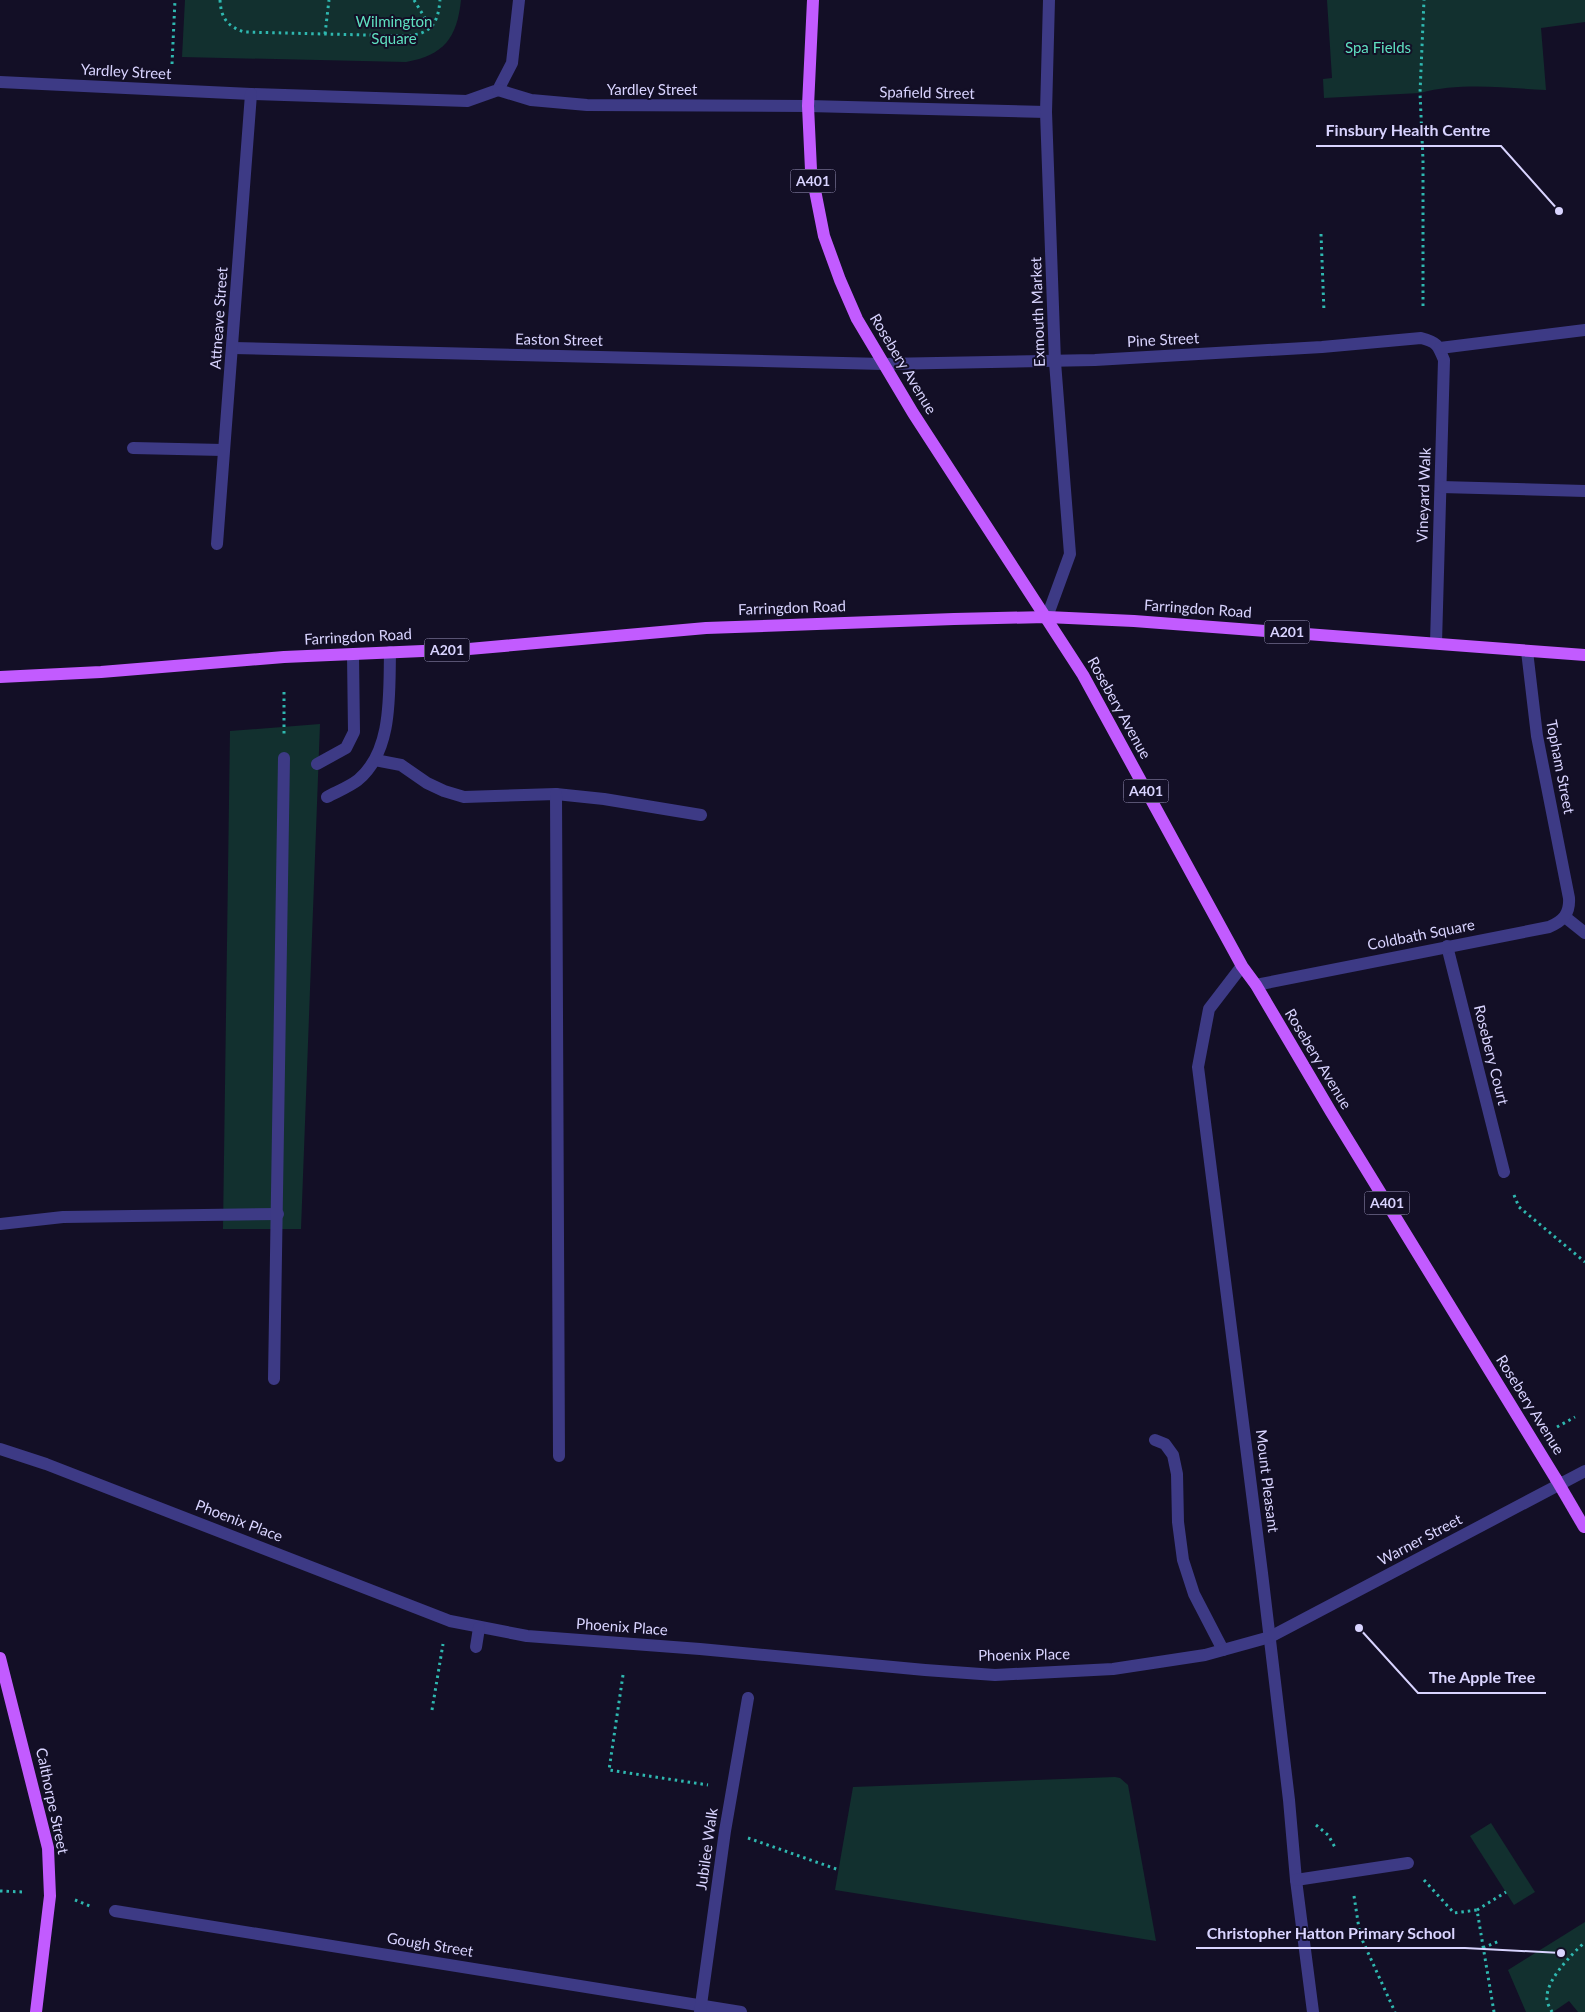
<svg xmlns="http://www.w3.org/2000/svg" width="1585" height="2012" font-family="Lato,sans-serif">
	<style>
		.green { fill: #12302f }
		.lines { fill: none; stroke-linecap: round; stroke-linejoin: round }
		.path { stroke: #2fb8b0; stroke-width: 3; stroke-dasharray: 2.5 4; stroke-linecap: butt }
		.minor { stroke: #3d3a85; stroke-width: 12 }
		.major { stroke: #c25bff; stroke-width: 12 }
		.minor-bridge { stroke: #3d3a85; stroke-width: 12 }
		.major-bridge { stroke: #c25bff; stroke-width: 12 }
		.labels { text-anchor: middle; stroke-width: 4; stroke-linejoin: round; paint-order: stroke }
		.shield { fill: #130f26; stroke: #9e99be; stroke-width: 1 }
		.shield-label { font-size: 14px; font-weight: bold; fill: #d9d4ff }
		.park-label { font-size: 15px; fill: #5fe0c0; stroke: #130f26 }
		.street-label { font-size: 15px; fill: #d9d4ff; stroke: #130f26 }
		.leader { fill: none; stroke: #d9d4ff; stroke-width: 2 }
		.callout-dot { fill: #d9d4ff; stroke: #130f26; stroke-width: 2 }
		.callout-label { font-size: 16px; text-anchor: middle; font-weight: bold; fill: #d9d4ff; stroke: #130f26; stroke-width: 4; stroke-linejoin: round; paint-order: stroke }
	</style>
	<rect width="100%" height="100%" fill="#130f26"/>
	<g class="green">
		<path d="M 185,0 L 461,0 C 457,38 444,55 406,62 L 182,57 Z"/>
		<path d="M 1327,0 L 1585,0 L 1585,22 L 1541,28 L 1546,90 C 1505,88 1461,82 1420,93 L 1324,98 L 1323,79 L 1332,78 Z"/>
		<path d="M 320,724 L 301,1229 L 223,1229 L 230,731 Z"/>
		<path d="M 1115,1777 L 1120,1778 L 1128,1785 L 1156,1941 L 835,1890 L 853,1787 Z"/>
		<path d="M 1491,1823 L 1535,1892 L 1514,1905 L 1470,1836 Z"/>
		<path d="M 1585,1922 L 1585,2012 L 1578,2012 L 1569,2001 L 1553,2012 L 1526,2012 L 1508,1970 Z"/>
	</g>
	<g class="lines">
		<g class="path">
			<path d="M 220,0 C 221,18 227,26 244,32 L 406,36 C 431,34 438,24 440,0"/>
			<path d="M 414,0 L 431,28"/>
			<path d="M 325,34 L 329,0"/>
			<path d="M 172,64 L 175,0"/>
			<path d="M 1321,234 L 1324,312"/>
			<path d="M 1423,306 L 1423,160 L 1420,93 L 1424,0"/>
			<path d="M 284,692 L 284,734"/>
			<path d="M 1514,1195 L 1519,1207 L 1585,1262"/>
			<path d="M 1557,1427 L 1575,1417"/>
			<path d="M 623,1675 L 609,1770 L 708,1785"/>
			<path d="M 432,1710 L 443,1644"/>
			<path d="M 1316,1825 L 1328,1835 L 1336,1849"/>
			<path d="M 748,1838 L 839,1870"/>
			<path d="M 1424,1880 L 1454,1913 L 1477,1910 L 1494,2012"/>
			<path d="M 0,1891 L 24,1892"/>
			<path d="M 1354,1896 L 1360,1935 L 1395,2012"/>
			<path d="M 75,1900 L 92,1907"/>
			<path d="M 1477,1910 L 1506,1892"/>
			<path d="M 1483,1948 L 1499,1941"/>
			<path d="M 1552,2012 C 1550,2008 1546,2002 1547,1997 C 1547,1979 1572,1954 1585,1942"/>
		</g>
		<g class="minor">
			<path d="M 0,82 L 251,94 L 467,101 L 498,90 L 512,63 L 519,0"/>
			<path d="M 498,90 L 531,100 L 587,105 L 808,106 L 1046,112"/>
			<path d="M 233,348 L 883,364 L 1095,360 L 1322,347 L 1421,338 C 1437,342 1438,345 1444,360 L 1436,643"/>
			<path d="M 1440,348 L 1585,330"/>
			<path d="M 133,448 L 223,450"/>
			<path d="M 1441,487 L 1585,491"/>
			<path d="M 217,544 L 251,94"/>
			<path d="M 1047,617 L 1070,554 L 1055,362 L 1046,112 L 1049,0"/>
			<path d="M 375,760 L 401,765 L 427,783 L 444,791 L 464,797 L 556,794 L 604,799 L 701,815"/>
			<path d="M 317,764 L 346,748 L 354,732 L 353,655"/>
			<path d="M 327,797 C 336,792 349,787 358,780 C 393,751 389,694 390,652"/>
			<path d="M 1565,917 L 1585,933"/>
			<path d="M 1447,946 L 1504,1172"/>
			<path d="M 1242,966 L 1209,1009 L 1198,1067 L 1262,1573 L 1289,1800 L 1296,1880 L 1313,2012"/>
			<path d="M 1256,985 L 1549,927 C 1563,921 1570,914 1569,898 L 1537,736 L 1527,651"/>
			<path d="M 0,1224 L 63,1217 L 278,1214"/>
			<path d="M 274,1379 L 284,758"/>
			<path d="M 1155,1440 L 1165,1444 L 1173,1455 L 1177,1474 L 1178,1522 L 1183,1560 L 1194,1594 L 1223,1650"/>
			<path d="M 0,1449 L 46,1464 L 450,1621 L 527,1636 L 700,1649 L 925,1670 L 995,1675 L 1113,1669 L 1205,1655 L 1270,1637 L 1585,1471"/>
			<path d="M 476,1647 L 479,1628"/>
			<path d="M 1296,1880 L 1408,1863"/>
			<path d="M 115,1911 L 741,2012"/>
			<path d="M 700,2012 L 725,1831 L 748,1698"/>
		</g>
		<g class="major">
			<path d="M 813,0 L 808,106 L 811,170 L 824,236 L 840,280 L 857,319 L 913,413 L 1083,675 L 1242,966 L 1256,985 L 1331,1112 L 1556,1479"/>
			<path d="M 0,677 L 101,672 L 284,657 L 469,649 L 706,628 L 954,619 L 1047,617 L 1134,621 L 1585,655"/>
			<path d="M 0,1658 L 48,1848 L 50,1896 L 36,2012"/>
		</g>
		<path class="minor-bridge" d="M 556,794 L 559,1456"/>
		<path class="major-bridge" d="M 1556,1479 L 1584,1527"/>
	</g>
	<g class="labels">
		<g class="shield">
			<rect x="790.5" y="169.5" width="45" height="23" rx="4"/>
			<rect x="1264.5" y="620.5" width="45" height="23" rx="4"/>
			<rect x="424.5" y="638.5" width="45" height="23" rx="4"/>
			<rect x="1123.5" y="779.5" width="45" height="23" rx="4"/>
			<rect x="1364.5" y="1191.5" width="45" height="23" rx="4"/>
		</g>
		<g class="shield-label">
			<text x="813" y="186">A401</text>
			<text x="1287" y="637">A201</text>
			<text x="447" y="655">A201</text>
			<text x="1146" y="796">A401</text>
			<text x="1387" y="1208">A401</text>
		</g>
		<g class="park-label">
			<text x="394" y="27">Wilmington<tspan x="394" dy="17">Square</tspan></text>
			<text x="1378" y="53">Spa Fields</text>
		</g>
		<g class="street-label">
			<text transform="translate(126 72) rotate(3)" y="5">Yardley Street</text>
			<text x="652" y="95">Yardley Street</text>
			<text transform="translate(927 93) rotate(1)" y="5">Spafield Street</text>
			<text transform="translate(1038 312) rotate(-92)" y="5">Exmouth Market</text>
			<text transform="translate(219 318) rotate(-86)" y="5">Attneave Street</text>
			<text transform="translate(559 340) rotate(1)" y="5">Easton Street</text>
			<text transform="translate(1163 340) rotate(-3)" y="5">Pine Street</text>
			<text transform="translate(903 364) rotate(59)" y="5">Rosebery Avenue</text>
			<text transform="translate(1424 495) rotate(-88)" y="5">Vineyard Walk</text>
			<text transform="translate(792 608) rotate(-2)" y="5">Farringdon Road</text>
			<text transform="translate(1198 609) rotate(4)" y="5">Farringdon Road</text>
			<text transform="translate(358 637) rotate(-3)" y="5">Farringdon Road</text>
			<text transform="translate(1119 708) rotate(61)" y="5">Rosebery Avenue</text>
			<text transform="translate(1560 767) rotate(79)" y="5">Topham Street</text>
			<text transform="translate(1421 935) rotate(-11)" y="5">Coldbath Square</text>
			<text transform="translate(1491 1055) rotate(76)" y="5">Rosebery Court</text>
			<text transform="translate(1318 1059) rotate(59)" y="5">Rosebery Avenue</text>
			<text transform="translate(1530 1405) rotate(58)" y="5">Rosebery Avenue</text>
			<text transform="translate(1267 1481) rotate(83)" y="5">Mount Pleasant</text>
			<text transform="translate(239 1521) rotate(21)" y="5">Phoenix Place</text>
			<text transform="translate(1420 1540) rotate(-28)" y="5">Warner Street</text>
			<text transform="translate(622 1627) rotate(4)" y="5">Phoenix Place</text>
			<text transform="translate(1024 1655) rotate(-1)" y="5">Phoenix Place</text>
			<text transform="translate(52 1801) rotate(78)" y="5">Calthorpe Street</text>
			<text transform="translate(707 1849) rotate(-82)" y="5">Jubilee Walk</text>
			<text transform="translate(430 1945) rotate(9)" y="5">Gough Street</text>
		</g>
	</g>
	<path class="leader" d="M1559 211L1501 146H1316M1359 1628L1418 1693H1546M1561 1953L1465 1948H1196"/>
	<g class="callout-dot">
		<circle cx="1559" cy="211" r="5"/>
		<circle cx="1359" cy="1628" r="5"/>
		<circle cx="1561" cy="1953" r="5"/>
	</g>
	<g class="callout-label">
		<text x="1408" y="136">Finsbury Health Centre</text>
		<text x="1482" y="1683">The Apple Tree</text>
		<text x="1331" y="1939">Christopher Hatton Primary School</text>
	</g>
</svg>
